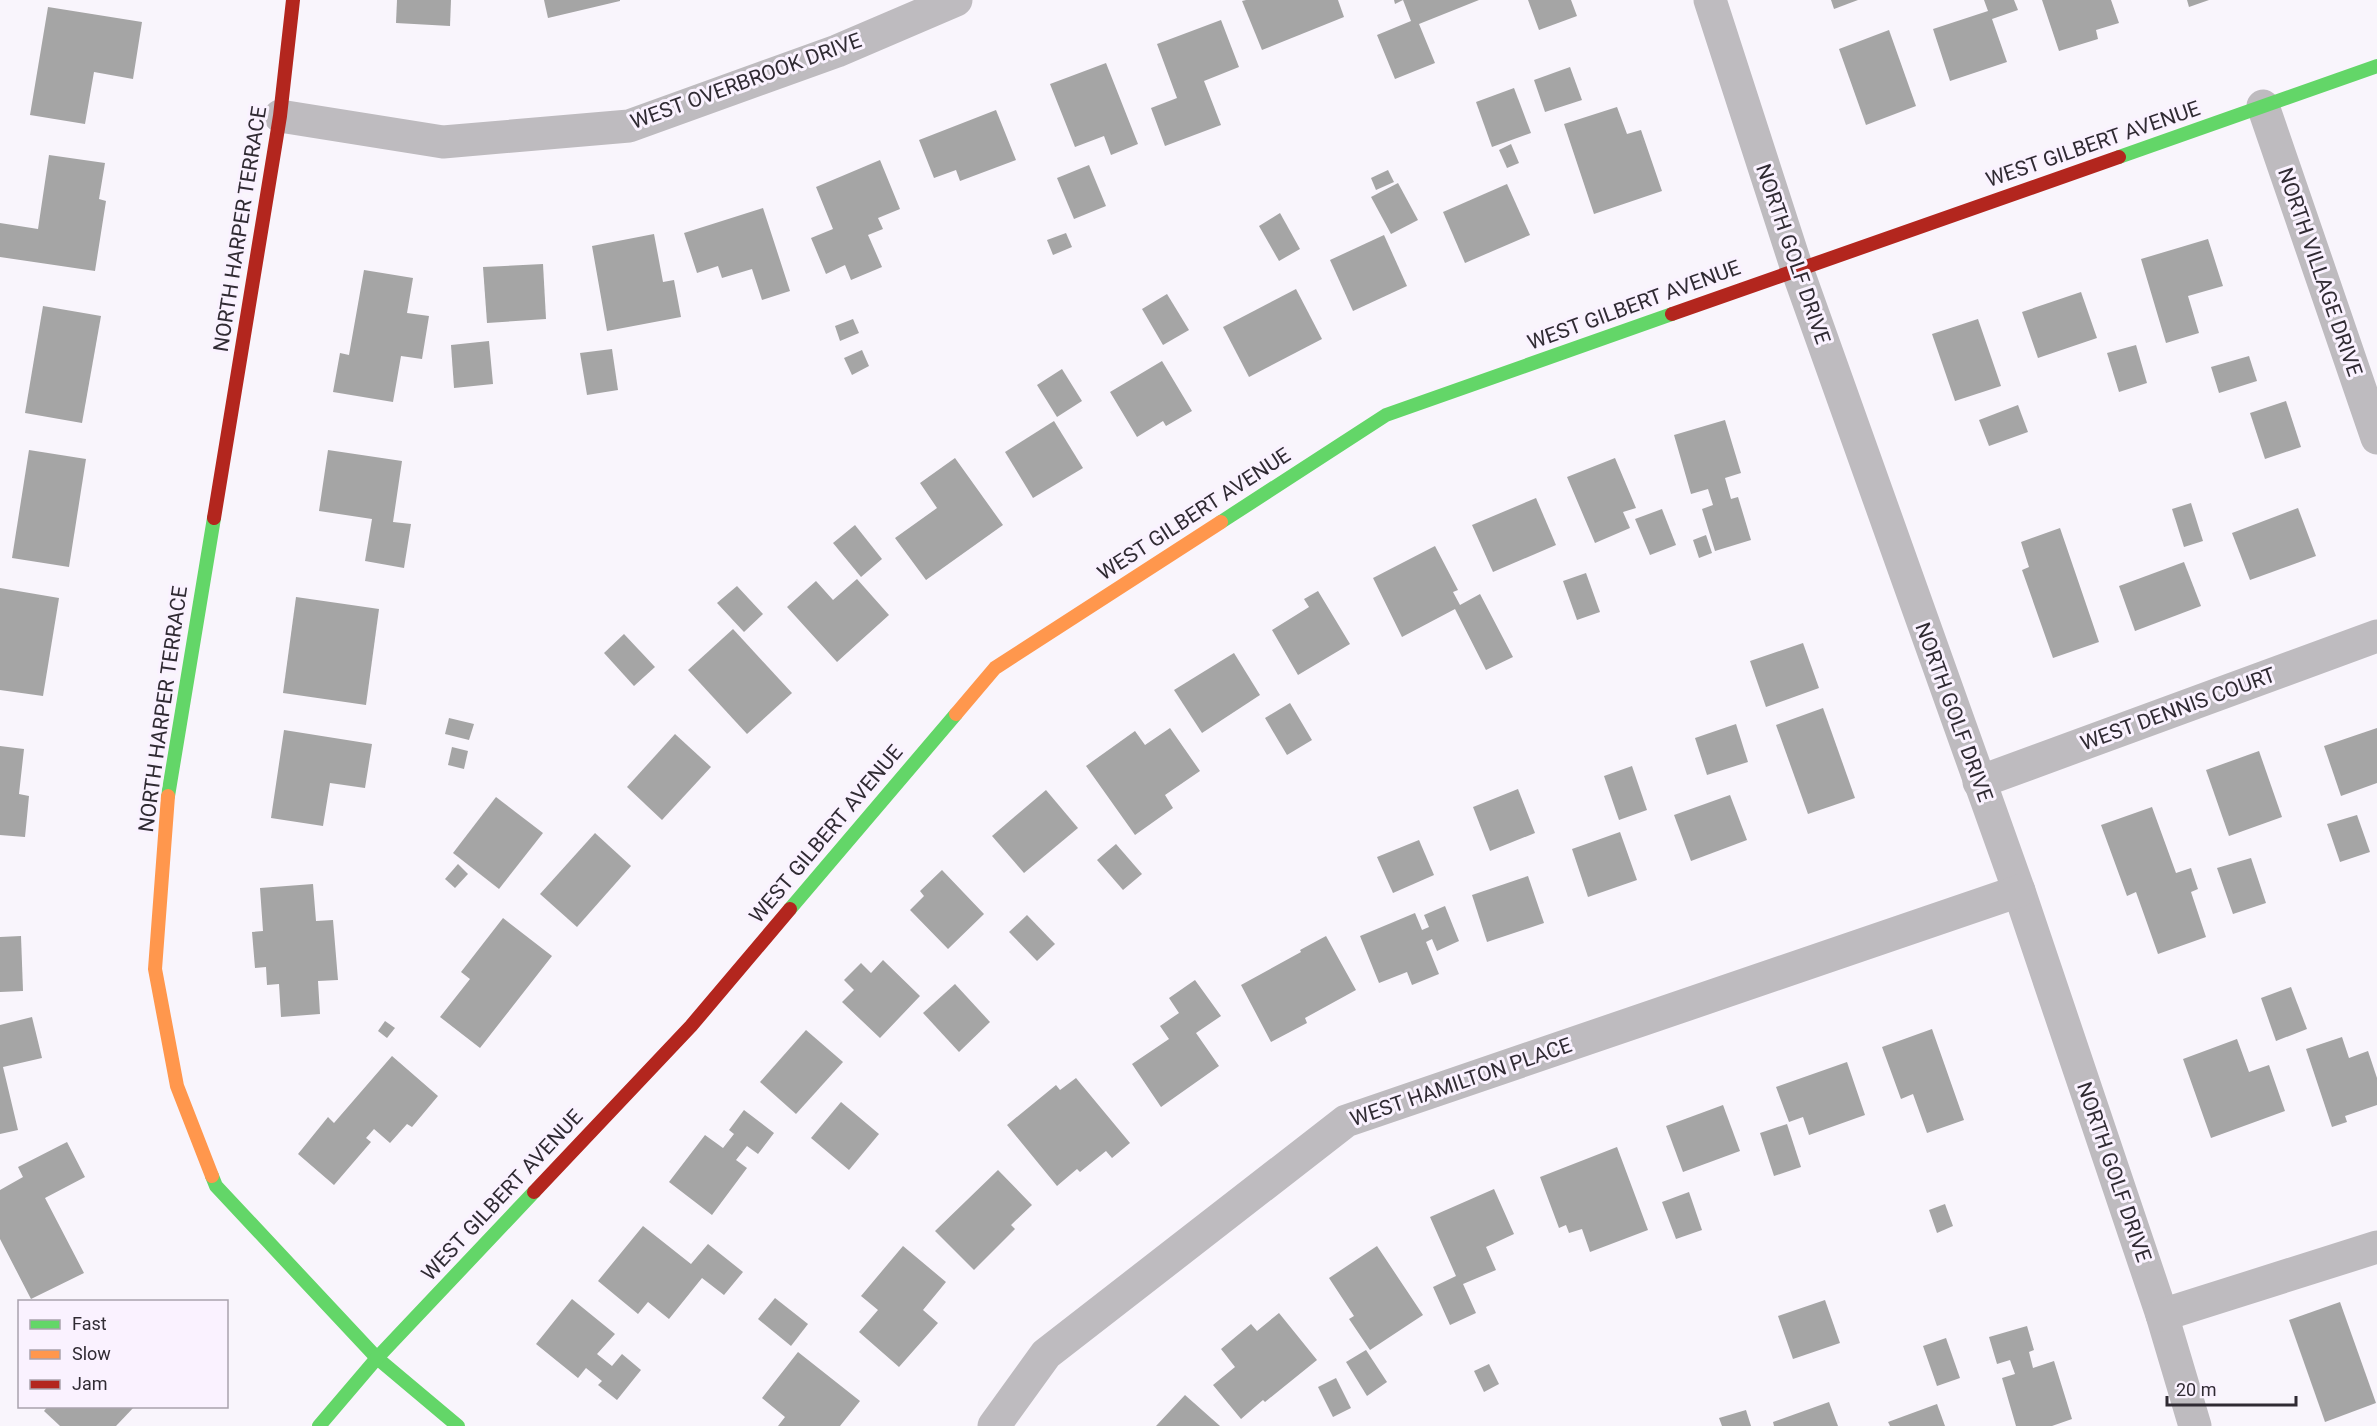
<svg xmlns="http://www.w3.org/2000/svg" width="2377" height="1426" font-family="Roboto,sans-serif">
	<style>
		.building { fill: #a5a5a5 }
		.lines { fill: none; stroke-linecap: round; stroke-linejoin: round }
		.street { stroke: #bebbbf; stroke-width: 33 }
		.fast { stroke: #63d668; stroke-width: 14 }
		.slow { stroke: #ff974d; stroke-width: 14 }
		.jam { stroke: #b3261e; stroke-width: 14 }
		.labels { text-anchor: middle; stroke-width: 6; stroke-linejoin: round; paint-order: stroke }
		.street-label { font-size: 21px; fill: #302b33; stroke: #faf2ff }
	</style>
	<rect width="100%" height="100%" fill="#f9f5fc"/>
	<g class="building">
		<path d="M 397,0 L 451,0 L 450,26 L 396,23 Z"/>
		<path d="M 544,0 L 620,0 L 620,1 L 548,18 Z"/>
		<path d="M 1246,0 L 1338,0 L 1344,17 L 1262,50 L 1242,1 Z"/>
		<path d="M 1394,0 L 1479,0 L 1419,24 L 1435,63 L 1395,79 L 1377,35 L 1411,21 L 1403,0 L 1395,4 Z"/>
		<path d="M 1528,0 L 1571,0 L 1577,16 L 1539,30 Z"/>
		<path d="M 1831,0 L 1858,0 L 1834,9 Z"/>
		<path d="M 1984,0 L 2014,0 L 2018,10 L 1992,19 L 2007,62 L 1950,81 L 1933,29 L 1988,11 Z"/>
		<path d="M 2042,0 L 2111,0 L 2119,23 L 2096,30 L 2098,39 L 2059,51 Z"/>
		<path d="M 2187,0 L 2209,0 L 2189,7 Z"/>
		<path d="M 48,7 L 142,22 L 133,79 L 94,72 L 85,124 L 30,115 Z"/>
		<path d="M 1221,20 L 1239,67 L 1204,81 L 1221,125 L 1165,146 L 1151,108 L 1177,98 L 1157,44 Z"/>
		<path d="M 1889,30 L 1916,106 L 1866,125 L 1839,49 Z"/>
		<path d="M 1106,63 L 1138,144 L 1111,155 L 1104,136 L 1075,147 L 1050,84 Z"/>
		<path d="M 1570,67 L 1582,100 L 1545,112 L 1534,80 Z"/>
		<path d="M 1514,88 L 1531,133 L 1492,147 L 1476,102 Z"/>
		<path d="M 1617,107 L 1627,134 L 1641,130 L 1662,191 L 1594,214 L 1564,124 Z"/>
		<path d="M 996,110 L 1016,160 L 960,181 L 956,170 L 934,178 L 919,140 Z"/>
		<path d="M 1511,144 L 1519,163 L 1507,168 L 1499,150 Z"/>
		<path d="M 49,155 L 105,163 L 99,199 L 106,201 L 95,271 L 0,257 L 0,223 L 38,229 Z"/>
		<path d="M 880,160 L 900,209 L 878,218 L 883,229 L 868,235 L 882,267 L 851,280 L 845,265 L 826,274 L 811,238 L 833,229 L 816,187 Z"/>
		<path d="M 1089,165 L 1106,206 L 1074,219 L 1057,178 Z"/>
		<path d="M 1388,170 L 1394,182 L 1376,190 L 1371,178 Z"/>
		<path d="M 1398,183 L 1418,220 L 1391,234 L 1371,197 Z"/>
		<path d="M 1507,184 L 1530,235 L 1465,263 L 1443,212 Z"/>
		<path d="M 763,208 L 790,291 L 762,300 L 752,269 L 722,278 L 718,266 L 697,273 L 684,233 Z"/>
		<path d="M 1280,213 L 1300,249 L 1279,261 L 1259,226 Z"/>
		<path d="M 1066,233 L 1072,247 L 1053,255 L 1047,240 Z"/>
		<path d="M 654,234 L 663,282 L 674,280 L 681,317 L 607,331 L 592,246 Z"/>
		<path d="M 1384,235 L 1407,286 L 1353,311 L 1330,260 Z"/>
		<path d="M 2208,239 L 2223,286 L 2188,296 L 2199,333 L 2166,343 L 2141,259 Z"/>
		<path d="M 543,264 L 546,319 L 487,323 L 483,267 Z"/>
		<path d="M 364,270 L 413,278 L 407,313 L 429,316 L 422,359 L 401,356 L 393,402 L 333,392 L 340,353 L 349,355 Z"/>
		<path d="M 1296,289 L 1322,339 L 1249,377 L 1223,327 Z"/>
		<path d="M 2081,292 L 2097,338 L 2038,358 L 2022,312 Z"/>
		<path d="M 1167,294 L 1189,330 L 1163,345 L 1142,309 Z"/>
		<path d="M 43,306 L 101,316 L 82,423 L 25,413 Z"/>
		<path d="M 853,319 L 859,333 L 840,341 L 835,326 Z"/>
		<path d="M 1978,319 L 2001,386 L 1955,401 L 1932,334 Z"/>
		<path d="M 489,341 L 493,384 L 454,388 L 451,345 Z"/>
		<path d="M 2136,345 L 2147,383 L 2119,392 L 2107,353 Z"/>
		<path d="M 612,349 L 618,390 L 587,395 L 580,353 Z"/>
		<path d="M 862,350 L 869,366 L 852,375 L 844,358 Z"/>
		<path d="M 2249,356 L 2257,381 L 2219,393 L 2211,367 Z"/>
		<path d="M 1162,361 L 1192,411 L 1166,426 L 1163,421 L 1137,437 L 1110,392 Z"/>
		<path d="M 1062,369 L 1082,401 L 1057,417 L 1037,385 Z"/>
		<path d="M 2286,401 L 2301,447 L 2265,459 L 2250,413 Z"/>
		<path d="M 2018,405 L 2028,432 L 1989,446 L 1979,420 Z"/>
		<path d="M 1725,420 L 1741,473 L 1725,478 L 1731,499 L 1738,497 L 1751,540 L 1715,551 L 1702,509 L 1713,505 L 1708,489 L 1691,494 L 1674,435 Z"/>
		<path d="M 1054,421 L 1083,468 L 1033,498 L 1005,452 Z"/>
		<path d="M 29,450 L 86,459 L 69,567 L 12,558 Z"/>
		<path d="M 328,450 L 402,461 L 393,522 L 411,524 L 404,568 L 365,561 L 372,519 L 319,511 Z"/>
		<path d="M 955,458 L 1003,525 L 926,580 L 895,538 L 937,508 L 920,483 Z"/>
		<path d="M 1615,458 L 1636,508 L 1623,512 L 1630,528 L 1595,543 L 1567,477 Z"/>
		<path d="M 1536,498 L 1556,545 L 1493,572 L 1472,525 Z"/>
		<path d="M 2191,503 L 2203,541 L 2184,547 L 2172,509 Z"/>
		<path d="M 2298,508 L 2316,556 L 2250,580 L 2232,533 Z"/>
		<path d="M 1662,509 L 1676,545 L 1650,555 L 1635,519 Z"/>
		<path d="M 855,525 L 882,559 L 861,577 L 833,543 Z"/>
		<path d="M 2060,528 L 2099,642 L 2053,658 L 2022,570 L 2029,567 L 2021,542 Z"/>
		<path d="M 1706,535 L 1712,553 L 1699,558 L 1693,540 Z"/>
		<path d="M 1435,546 L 1458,590 L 1453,592 L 1460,605 L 1480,594 L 1513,657 L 1486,670 L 1455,609 L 1402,637 L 1373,578 Z"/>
		<path d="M 2184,562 L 2201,606 L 2135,631 L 2119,586 Z"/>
		<path d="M 1586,573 L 1600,612 L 1577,620 L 1563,581 Z"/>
		<path d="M 857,579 L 889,615 L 837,662 L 787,607 L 816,581 L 833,600 Z"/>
		<path d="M 737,586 L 763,614 L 744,632 L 717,603 Z"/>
		<path d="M 0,588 L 59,598 L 43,696 L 0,690 Z"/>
		<path d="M 1318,591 L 1350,644 L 1298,675 L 1272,630 L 1309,607 L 1304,599 Z"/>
		<path d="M 296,597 L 379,609 L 366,705 L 283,693 Z"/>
		<path d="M 733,629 L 792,693 L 747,734 L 688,670 Z"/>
		<path d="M 624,634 L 655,667 L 634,686 L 604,653 Z"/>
		<path d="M 1803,643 L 1819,688 L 1766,707 L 1750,661 Z"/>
		<path d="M 1234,653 L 1260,695 L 1202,733 L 1174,690 Z"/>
		<path d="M 1290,703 L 1312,740 L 1287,755 L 1265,718 Z"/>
		<path d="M 1823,708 L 1855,798 L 1808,814 L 1776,725 Z"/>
		<path d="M 449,718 L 474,724 L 469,740 L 445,734 Z"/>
		<path d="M 1736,724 L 1748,762 L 1707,775 L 1695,738 Z"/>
		<path d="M 1170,728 L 1200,771 L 1165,795 L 1173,808 L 1135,835 L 1086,766 L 1135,731 L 1145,745 Z"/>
		<path d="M 2377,728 L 2377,783 L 2341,796 L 2324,746 Z"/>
		<path d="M 284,730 L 372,744 L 365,788 L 330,783 L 323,826 L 271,818 Z"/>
		<path d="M 675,734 L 711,767 L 662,820 L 627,787 Z"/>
		<path d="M 0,746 L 24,749 L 19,794 L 29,796 L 25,837 L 0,835 Z"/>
		<path d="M 452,747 L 468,751 L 464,769 L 448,765 Z"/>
		<path d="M 2259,751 L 2282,817 L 2229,836 L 2206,770 Z"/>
		<path d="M 1632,766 L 1647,810 L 1619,820 L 1604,776 Z"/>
		<path d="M 1518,789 L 1535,833 L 1490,851 L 1473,807 Z"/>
		<path d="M 1046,790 L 1078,828 L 1024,873 L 992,836 Z"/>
		<path d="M 1730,795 L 1747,840 L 1691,861 L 1674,815 Z"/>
		<path d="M 496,797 L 543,833 L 499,889 L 453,853 Z"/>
		<path d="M 2152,807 L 2176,873 L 2191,868 L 2198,889 L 2191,892 L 2206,937 L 2158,954 L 2136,892 L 2127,896 L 2101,825 Z"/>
		<path d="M 2357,815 L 2370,852 L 2340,862 L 2327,824 Z"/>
		<path d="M 1620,832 L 1637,880 L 1588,897 L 1572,849 Z"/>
		<path d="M 595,833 L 631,866 L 577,927 L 540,894 Z"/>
		<path d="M 1419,840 L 1434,875 L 1393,893 L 1377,857 Z"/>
		<path d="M 1116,844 L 1142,874 L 1123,890 L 1097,860 Z"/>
		<path d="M 2251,858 L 2266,903 L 2233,914 L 2217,868 Z"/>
		<path d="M 458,864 L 468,874 L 455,888 L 445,879 Z"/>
		<path d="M 942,870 L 984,914 L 948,949 L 910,910 L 924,896 L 920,891 Z"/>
		<path d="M 1528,876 L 1544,923 L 1487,942 L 1472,895 Z"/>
		<path d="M 313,884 L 316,921 L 333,920 L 338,980 L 318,981 L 320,1014 L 281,1017 L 279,984 L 267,985 L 266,967 L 255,968 L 252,932 L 263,931 L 260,888 Z"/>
		<path d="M 1445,906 L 1459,941 L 1437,951 L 1432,939 L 1426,942 L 1439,974 L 1412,985 L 1407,972 L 1379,983 L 1360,936 L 1415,913 L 1422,930 L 1429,927 L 1424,915 Z"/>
		<path d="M 1027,915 L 1055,944 L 1037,961 L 1009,932 Z"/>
		<path d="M 503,918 L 552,956 L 480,1048 L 440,1017 L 470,979 L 461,972 Z"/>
		<path d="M 21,936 L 23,991 L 0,992 L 0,937 Z"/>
		<path d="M 1326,936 L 1356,990 L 1305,1018 L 1307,1023 L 1271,1042 L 1241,985 L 1301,952 L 1300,950 Z"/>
		<path d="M 883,960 L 920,996 L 880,1038 L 842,1002 L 854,990 L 844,980 L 861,963 L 871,973 Z"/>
		<path d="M 1195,980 L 1221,1016 L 1196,1033 L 1219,1066 L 1161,1107 L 1132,1064 L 1169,1039 L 1160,1026 L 1179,1013 L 1169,998 Z"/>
		<path d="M 955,984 L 990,1022 L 959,1052 L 923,1013 Z"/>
		<path d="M 2291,987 L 2307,1029 L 2276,1041 L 2261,998 Z"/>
		<path d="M 32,1017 L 42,1058 L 3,1067 L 18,1130 L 0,1134 L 0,1025 Z"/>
		<path d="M 385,1021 L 395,1028 L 387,1038 L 378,1031 Z"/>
		<path d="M 1932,1029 L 1964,1120 L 1927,1133 L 1913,1094 L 1901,1099 L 1882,1047 Z"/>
		<path d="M 806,1030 L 843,1062 L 796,1114 L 760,1082 Z"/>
		<path d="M 2342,1037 L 2349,1058 L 2368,1051 L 2377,1078 L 2377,1105 L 2345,1116 L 2347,1122 L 2332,1127 L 2306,1049 Z"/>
		<path d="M 2237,1039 L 2249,1072 L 2269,1065 L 2285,1111 L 2211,1138 L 2183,1059 Z"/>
		<path d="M 392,1056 L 438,1096 L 412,1127 L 407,1124 L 390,1143 L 374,1129 L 366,1138 L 371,1142 L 334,1185 L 298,1154 L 328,1117 L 334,1123 Z"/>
		<path d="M 1847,1062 L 1865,1115 L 1809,1135 L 1803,1117 L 1789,1122 L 1776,1087 Z"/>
		<path d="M 1076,1078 L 1130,1143 L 1112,1158 L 1106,1151 L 1080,1172 L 1077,1169 L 1057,1186 L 1007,1125 L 1056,1085 L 1060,1090 Z"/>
		<path d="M 841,1102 L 879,1134 L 849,1170 L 811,1138 Z"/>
		<path d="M 1723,1105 L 1740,1151 L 1683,1172 L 1666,1126 Z"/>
		<path d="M 744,1110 L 774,1133 L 758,1154 L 747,1146 L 736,1160 L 747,1168 L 712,1215 L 669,1182 L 705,1135 L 723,1148 L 734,1134 L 729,1130 Z"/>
		<path d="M 1787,1124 L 1801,1167 L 1774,1176 L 1760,1133 Z"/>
		<path d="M 67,1142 L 85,1177 L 45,1198 L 84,1273 L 31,1299 L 0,1239 L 0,1190 L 23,1177 L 18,1167 Z"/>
		<path d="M 1617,1147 L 1648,1230 L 1590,1252 L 1582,1229 L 1569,1233 L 1566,1225 L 1559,1228 L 1540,1177 Z"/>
		<path d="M 998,1170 L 1032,1205 L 1011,1225 L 1015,1229 L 974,1270 L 935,1231 Z"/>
		<path d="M 1494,1189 L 1514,1234 L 1486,1247 L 1496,1270 L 1463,1284 L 1476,1313 L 1450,1325 L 1433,1287 L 1456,1276 L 1430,1217 Z"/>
		<path d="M 1689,1192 L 1702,1230 L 1676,1239 L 1662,1202 Z"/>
		<path d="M 1945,1204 L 1953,1226 L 1937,1233 L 1929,1210 Z"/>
		<path d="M 643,1226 L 691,1264 L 708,1244 L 743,1272 L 724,1295 L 702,1278 L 669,1319 L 648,1302 L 638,1314 L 598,1281 Z"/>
		<path d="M 903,1246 L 946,1282 L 923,1310 L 938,1323 L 899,1367 L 859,1332 L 878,1310 L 861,1296 Z"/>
		<path d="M 1377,1246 L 1423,1315 L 1370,1350 L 1349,1319 L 1354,1316 L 1329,1278 Z"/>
		<path d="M 775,1298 L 808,1324 L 791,1346 L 758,1319 Z"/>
		<path d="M 572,1299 L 615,1334 L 597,1354 L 612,1366 L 622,1354 L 641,1370 L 617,1400 L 598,1385 L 602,1381 L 586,1368 L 578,1378 L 536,1344 Z"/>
		<path d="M 1825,1300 L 1840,1343 L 1793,1359 L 1778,1316 Z"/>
		<path d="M 2340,1302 L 2376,1403 L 2325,1422 L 2289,1320 Z"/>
		<path d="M 1279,1313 L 1317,1360 L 1265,1402 L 1263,1400 L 1241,1419 L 1213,1385 L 1235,1367 L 1221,1349 L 1251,1324 L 1257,1331 Z"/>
		<path d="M 2027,1326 L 2034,1350 L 2029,1352 L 2033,1368 L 2054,1361 L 2072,1419 L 2052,1426 L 2016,1426 L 2002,1378 L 2015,1374 L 2010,1360 L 1997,1364 L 1989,1337 Z"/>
		<path d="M 1946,1338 L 1960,1378 L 1937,1386 L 1923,1346 Z"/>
		<path d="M 1366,1350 L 1387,1382 L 1367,1396 L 1346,1362 Z"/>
		<path d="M 798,1352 L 860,1401 L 840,1426 L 778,1426 L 785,1417 L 762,1398 Z"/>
		<path d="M 1489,1364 L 1499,1384 L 1484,1392 L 1474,1371 Z"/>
		<path d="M 1336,1378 L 1351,1408 L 1333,1417 L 1318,1387 Z"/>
		<path d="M 1185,1395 L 1220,1426 L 1156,1426 Z"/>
		<path d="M 1829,1402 L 1838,1426 L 1774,1426 L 1773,1422 Z"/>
		<path d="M 1937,1404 L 1945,1426 L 1890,1426 L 1888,1422 Z"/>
		<path d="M 48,1406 L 135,1406 L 116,1426 L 60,1426 L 44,1411 Z"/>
		<path d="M 1746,1410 L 1751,1426 L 1722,1426 L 1719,1418 Z"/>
	</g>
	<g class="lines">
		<g class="street">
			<path d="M 1710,0 L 1797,269 L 2019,891 L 2162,1315 L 2195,1426"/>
			<path d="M 2263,106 L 2377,438"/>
			<path d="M 280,116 L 443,142 L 629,126 L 837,51 L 956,0"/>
			<path d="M 1979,782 L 2377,636"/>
			<path d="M 2162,1315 L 2377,1247"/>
			<path d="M 994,1426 L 1046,1354 L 1346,1121 L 2019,891"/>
		</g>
		<g class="fast">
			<path d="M 2119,157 L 2377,66"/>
			<path d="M 1221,522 L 1386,415 L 1672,314"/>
			<path d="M 168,796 L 214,518"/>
			<path d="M 790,909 L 956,714"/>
			<path d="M 212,1176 L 216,1186 L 377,1358 L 458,1426"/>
			<path d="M 319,1426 L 377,1358 L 534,1192"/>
		</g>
		<g class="slow">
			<path d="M 956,714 L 995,668 L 1221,522"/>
			<path d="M 168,796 L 155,969 L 177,1086 L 212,1176"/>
		</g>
		<g class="jam">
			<path d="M 1672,314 L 2119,157"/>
			<path d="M 214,518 L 280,116 L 293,0"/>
			<path d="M 534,1192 L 691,1026 L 790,909"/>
		</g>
	</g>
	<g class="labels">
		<g class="street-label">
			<text transform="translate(746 81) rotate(-20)" y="7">WEST OVERBROOK DRIVE</text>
			<text transform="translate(2093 144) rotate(-19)" y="7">WEST GILBERT AVENUE</text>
			<text transform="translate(240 229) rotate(-81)" y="7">NORTH HARPER TERRACE</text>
			<text transform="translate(1793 254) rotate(71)" y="7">NORTH GOLF DRIVE</text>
			<text transform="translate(2320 272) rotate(71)" y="7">NORTH VILLAGE DRIVE</text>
			<text transform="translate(1634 305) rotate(-20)" y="7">WEST GILBERT AVENUE</text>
			<text transform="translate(1194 514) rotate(-33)" y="7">WEST GILBERT AVENUE</text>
			<text transform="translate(163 709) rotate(-82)" y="7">NORTH HARPER TERRACE</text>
			<text transform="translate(2178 709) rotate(-20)" y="7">WEST DENNIS COURT</text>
			<text transform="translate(1954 712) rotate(70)" y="7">NORTH GOLF DRIVE</text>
			<text transform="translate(826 834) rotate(-50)" y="7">WEST GILBERT AVENUE</text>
			<text transform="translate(1461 1082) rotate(-19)" y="7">WEST HAMILTON PLACE</text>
			<text transform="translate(2114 1172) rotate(71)" y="7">NORTH GOLF DRIVE</text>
			<text transform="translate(502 1195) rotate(-47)" y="7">WEST GILBERT AVENUE</text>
		</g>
	</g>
	<rect x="18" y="1300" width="210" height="108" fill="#faf2ff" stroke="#a9a2ad" stroke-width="1.5"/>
	<rect x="30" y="1320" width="30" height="9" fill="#63d668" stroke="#a9a2ad" stroke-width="1.5"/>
	<text x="72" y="1330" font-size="18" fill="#302b33">Fast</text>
	<rect x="30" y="1350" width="30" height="9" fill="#ff974d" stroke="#a9a2ad" stroke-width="1.5"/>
	<text x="72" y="1360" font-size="18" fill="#302b33">Slow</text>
	<rect x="30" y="1380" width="30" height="9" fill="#b3261e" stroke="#a9a2ad" stroke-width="1.5"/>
	<text x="72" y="1390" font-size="18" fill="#302b33">Jam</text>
	<path d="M2167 1396v9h129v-9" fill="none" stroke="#302b33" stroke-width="3"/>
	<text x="2176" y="1396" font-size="18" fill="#302b33" stroke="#faf2ff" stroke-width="4.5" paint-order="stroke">20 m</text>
</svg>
